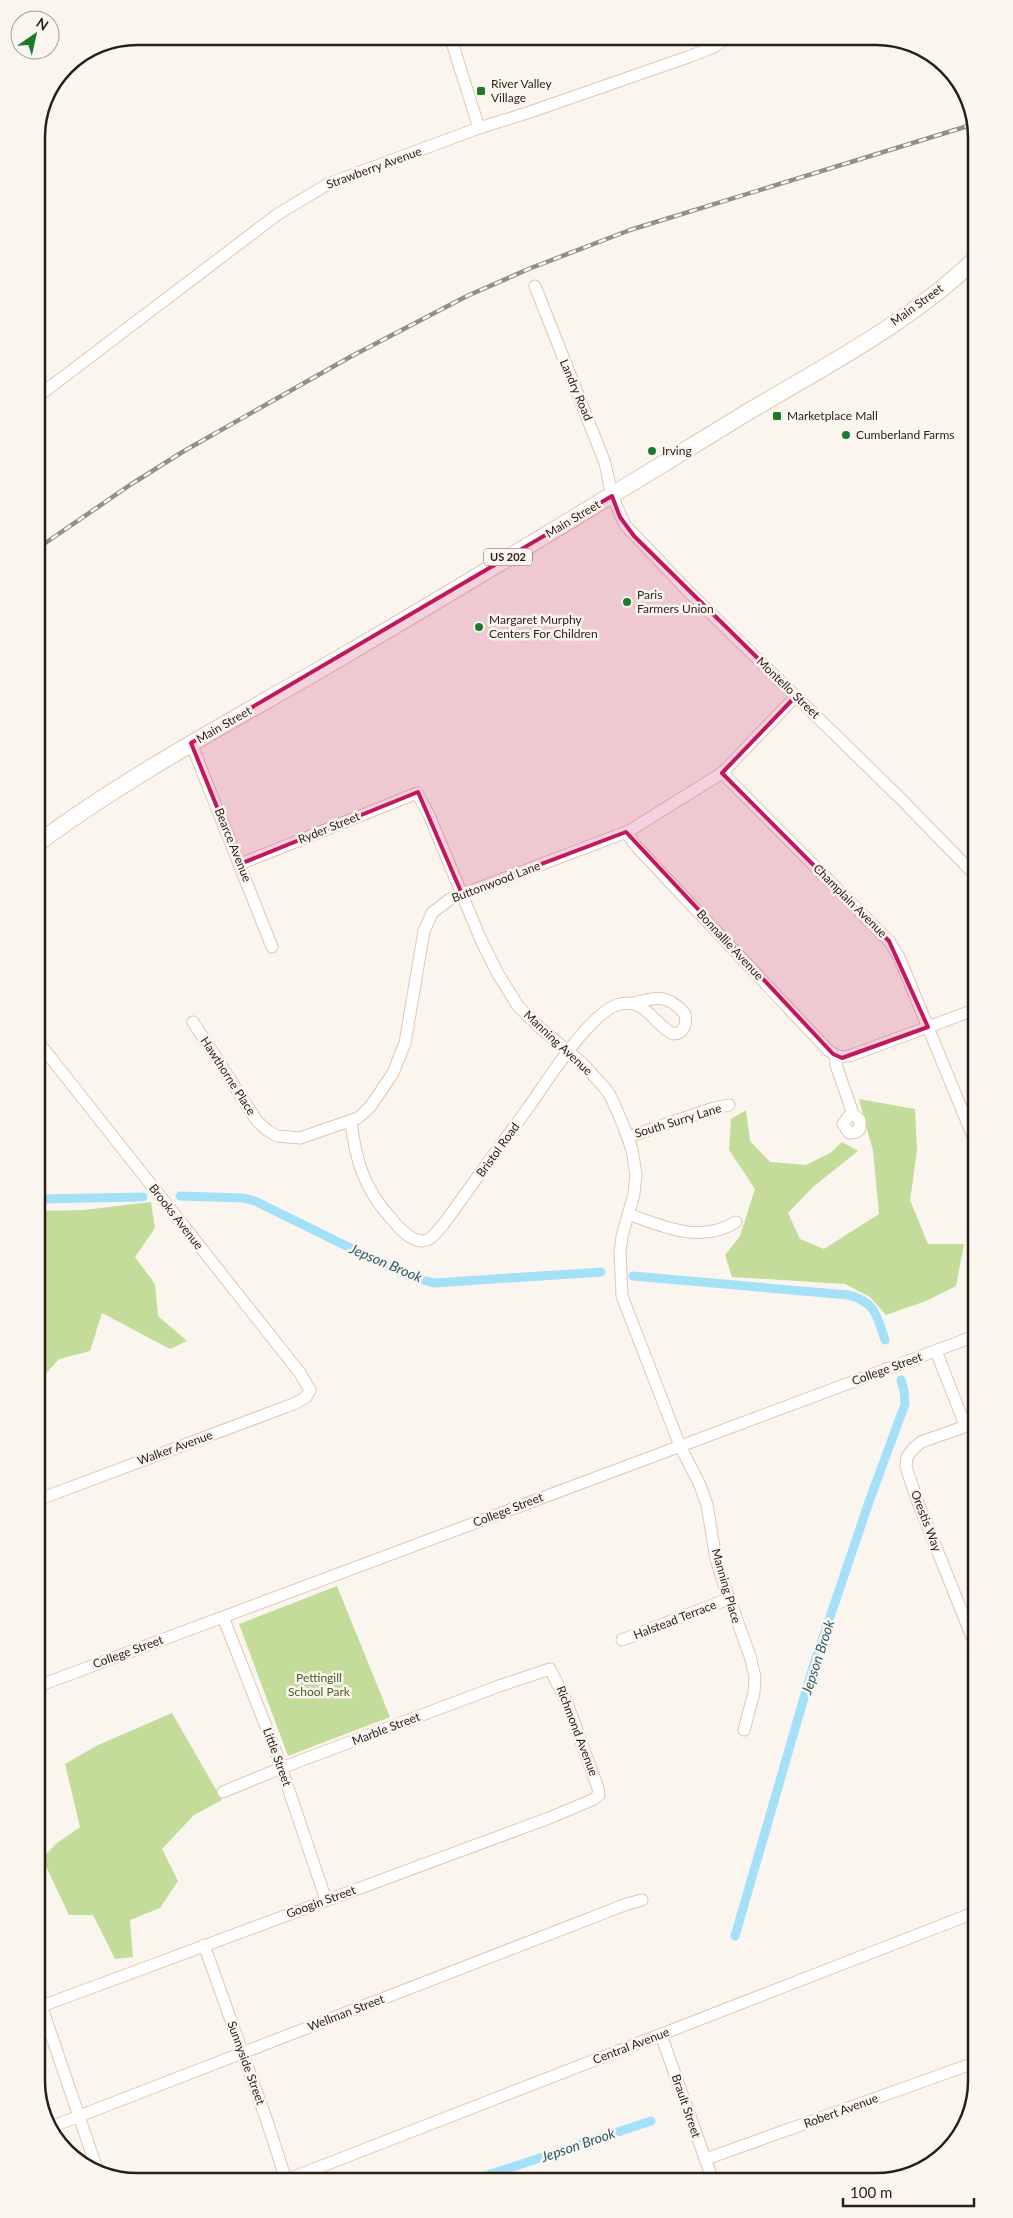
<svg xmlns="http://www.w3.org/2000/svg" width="1013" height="2218" font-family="Lato,sans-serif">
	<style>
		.green { fill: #c3dc9a }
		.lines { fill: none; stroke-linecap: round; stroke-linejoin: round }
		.canal { stroke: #a5e0f9; stroke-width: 9 }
		.minor-casing { stroke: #e3c6ad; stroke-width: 13 }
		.highway-casing { stroke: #e3c6ad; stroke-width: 18 }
		.minor { stroke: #fff; stroke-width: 11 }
		.highway { stroke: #fff; stroke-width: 16 }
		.rail-casing { stroke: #968d86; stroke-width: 4.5 }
		.rail { stroke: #fbf5f0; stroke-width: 2.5; stroke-dasharray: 8; stroke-linecap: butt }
		.marked { fill: #c2185b; fill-opacity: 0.2; stroke: #c2185b; stroke-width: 4; stroke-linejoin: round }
		.poi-dot { fill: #1b7a2b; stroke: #fbf5f0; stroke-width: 2 }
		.labels { text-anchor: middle; stroke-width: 5; stroke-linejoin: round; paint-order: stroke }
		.shield { fill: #fbf5f0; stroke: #695f57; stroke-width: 1 }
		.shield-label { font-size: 11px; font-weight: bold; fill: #2a1f16 }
		.poi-label { font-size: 12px; fill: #2a1f16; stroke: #fbf5f0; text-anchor: start }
		.street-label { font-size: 12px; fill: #2a1f16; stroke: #fbf5f0 }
		.park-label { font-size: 12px; fill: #4b5e23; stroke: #fbf5f0 }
		.water-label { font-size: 14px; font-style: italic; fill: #2b596c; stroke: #fbf5f0 }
		.rim { fill: none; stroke: #2a1f16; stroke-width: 2.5 }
	</style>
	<rect width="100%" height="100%" fill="#fbf5f0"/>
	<g class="green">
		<path d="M 859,1099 L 915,1109 L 917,1151 L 910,1200 L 928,1244 L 964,1244 L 956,1286 L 926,1301 L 886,1315 L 870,1297 L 845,1284 L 732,1277 L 725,1255 L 740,1236 L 755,1189 L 729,1150 L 731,1119 L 746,1110 L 750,1141 L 770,1162 L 806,1165 L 830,1153 L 842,1142 L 858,1151 L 813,1187 L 788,1213 L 800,1239 L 824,1249 L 879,1214 L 873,1151 Z"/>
		<path d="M 151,1202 L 155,1228 L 135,1257 L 155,1284 L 158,1316 L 187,1341 L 170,1349 L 102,1313 L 90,1351 L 59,1359 L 40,1380 L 39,1211 L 84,1210 Z"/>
		<path d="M 337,1586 L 390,1717 L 288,1756 L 239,1624 Z"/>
		<path d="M 172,1713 L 222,1800 L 194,1815 L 162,1849 L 178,1881 L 160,1908 L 130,1920 L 133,1957 L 115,1959 L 93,1915 L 69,1915 L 42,1858 L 57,1843 L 80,1827 L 65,1764 L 98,1745 Z"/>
	</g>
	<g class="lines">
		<g class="canal">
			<path d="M 180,1196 L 243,1198 L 255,1201 L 391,1268 L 409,1276 L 434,1283 L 601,1272"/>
			<path d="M 39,1199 L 143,1197"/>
			<path d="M 633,1276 L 848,1295 C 875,1301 877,1316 885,1340"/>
			<path d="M 735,1936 L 812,1670 L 870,1499 L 905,1404 L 904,1391 L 901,1380"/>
			<path d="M 476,2179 L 651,2121"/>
		</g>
		<g class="minor-casing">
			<g id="minor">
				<path d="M 450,36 L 479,128"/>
				<path d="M 535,286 L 605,463 L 612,496 L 625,525 L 688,591 L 901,799 L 973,873"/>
				<path d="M 37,397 L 278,214 L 328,184 L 479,128 L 530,112 L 688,57 L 714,47 L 730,36"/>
				<path d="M 191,743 L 272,947"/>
				<path d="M 722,773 L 889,941 L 899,957 L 974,1139"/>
				<path d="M 626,832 L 636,846 L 828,1050 C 837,1057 842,1058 852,1055 L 974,1010"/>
				<path d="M 240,864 L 417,793 L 429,815 L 481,940 L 498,974 L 518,1006 L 539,1027 L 582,1063 L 604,1087 L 611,1097 L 624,1127 L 632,1150 L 636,1174 L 634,1194 L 622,1236 L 620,1252 L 622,1296 L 680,1446 L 700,1485 L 707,1505 L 716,1559 L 723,1582 L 750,1656 L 755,1677 L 754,1693 L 744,1730"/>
				<path d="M 193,1022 L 257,1121 L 267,1130 L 277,1136 L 300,1138 L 358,1118 L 370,1107 L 393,1073 L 405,1043 L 424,931 L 432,913 L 450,899 L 629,831 L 722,773 L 796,696"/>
				<path d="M 39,1043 L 300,1373 L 310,1390 L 306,1397 L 296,1403 L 40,1499"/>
				<path d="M 836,1056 L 836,1065 L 851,1108 L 852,1112 L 843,1124 L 849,1133 L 856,1132 L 860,1129 L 860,1120 L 854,1115"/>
				<path d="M 351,1121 C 355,1158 364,1189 390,1217 C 398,1227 413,1245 427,1240 C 436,1237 455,1208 461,1200 C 483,1169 506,1138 528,1108 C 546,1083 591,1010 620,1004 C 646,998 653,1024 673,1034 C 684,1034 687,1023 685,1014 C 668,994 657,997 634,1003"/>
				<path d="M 628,1137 L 714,1108 L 729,1105"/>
				<path d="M 628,1214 C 664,1227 700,1244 736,1222"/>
				<path d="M 936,1351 L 965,1425"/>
				<path d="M 975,1423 L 921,1442 L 913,1449 L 907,1457 L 906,1467 L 917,1500 L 976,1647"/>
				<path d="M 223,1617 L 276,1752 L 326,1900"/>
				<path d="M 622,1640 L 728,1599"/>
				<path d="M 41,1685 L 975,1336"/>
				<path d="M 204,1945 L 268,2124 L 286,2180"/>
				<path d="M 41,2005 L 97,2169"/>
				<path d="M 42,2006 L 549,1818 L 592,1800 L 599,1795 L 598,1788 L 567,1703 L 550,1669 L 499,1686 L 281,1768 L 223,1792"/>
				<path d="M 661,2035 L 712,2178"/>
				<path d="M 51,2127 L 627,1904 L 642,1900"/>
				<path d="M 706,2159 L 977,2062"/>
				<path d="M 286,2180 L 976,1912"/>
			</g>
		</g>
		<g class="highway-casing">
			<path id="highway" d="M 38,843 C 135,771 242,716 345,655 C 477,578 607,498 738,418 C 817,370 904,327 972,262"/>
		</g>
		<use href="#minor" class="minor"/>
		<use href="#highway" class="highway"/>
		<g class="rail-casing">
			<path id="rail" d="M 38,548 L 130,485 L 184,451 L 350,357 L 467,296 L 531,268 L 630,230 L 971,125"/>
		</g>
		<use href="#rail" class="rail"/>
	</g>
	<path class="marked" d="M 612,496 L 620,517 L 634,536 L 796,696 L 722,773 L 889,941 L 928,1027 L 842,1058 L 833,1054 L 626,832 L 462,894 L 418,792 L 240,864 L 191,743 Z"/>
	<g class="poi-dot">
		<rect x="476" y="86" width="10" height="10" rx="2.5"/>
		<rect x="772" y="411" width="10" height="10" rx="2.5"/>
		<circle cx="846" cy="435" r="5"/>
		<circle cx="652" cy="451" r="5"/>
		<circle cx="627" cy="602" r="5"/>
		<circle cx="479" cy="627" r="5"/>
	</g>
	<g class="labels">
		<rect class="shield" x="484" y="548.5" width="48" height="17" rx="4"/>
		<g class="shield-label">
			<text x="508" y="561">US 202</text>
		</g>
		<g class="poi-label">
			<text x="491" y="88">River Valley<tspan x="491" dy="14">Village</tspan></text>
			<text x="787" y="420">Marketplace Mall</text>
			<text x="856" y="439">Cumberland Farms</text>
			<text x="662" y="455">Irving</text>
			<text x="637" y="599">Paris<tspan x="637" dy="14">Farmers Union</tspan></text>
			<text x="489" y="624">Margaret Murphy<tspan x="489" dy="14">Centers For Children</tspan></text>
		</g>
		<g class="street-label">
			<text transform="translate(374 168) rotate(-20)" y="4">Strawberry Avenue</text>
			<text transform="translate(917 305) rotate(-36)" y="4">Main Street</text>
			<text transform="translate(576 390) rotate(67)" y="4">Landry Road</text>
			<text transform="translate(573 519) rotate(-31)" y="4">Main Street</text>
			<text transform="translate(788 688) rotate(44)" y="4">Montello Street</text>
			<text transform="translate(224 725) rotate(-30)" y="4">Main Street</text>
			<text transform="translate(329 828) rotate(-22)" y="4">Ryder Street</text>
			<text transform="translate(233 845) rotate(68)" y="4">Bearce Avenue</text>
			<text transform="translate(496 882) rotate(-21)" y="4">Buttonwood Lane</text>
			<text transform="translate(850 901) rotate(45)" y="4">Champlain Avenue</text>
			<text transform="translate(730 945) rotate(47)" y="4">Bonnallie Avenue</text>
			<text transform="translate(558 1043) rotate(43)" y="4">Manning Avenue</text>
			<text transform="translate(228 1076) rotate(57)" y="4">Hawthorne Place</text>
			<text transform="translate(678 1121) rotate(-17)" y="4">South Surry Lane</text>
			<text transform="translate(498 1150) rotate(-54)" y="4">Bristol Road</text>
			<text transform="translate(176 1217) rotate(52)" y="4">Brooks Avenue</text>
			<text transform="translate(887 1369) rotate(-20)" y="4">College Street</text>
			<text transform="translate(175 1448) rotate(-20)" y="4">Walker Avenue</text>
			<text transform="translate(508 1510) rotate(-21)" y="4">College Street</text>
			<text transform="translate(926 1521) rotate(69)" y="4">Orestis Way</text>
			<text transform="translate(726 1586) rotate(74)" y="4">Manning Place</text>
			<text transform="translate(675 1620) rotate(-21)" y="4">Halstead Terrace</text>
			<text transform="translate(128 1652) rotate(-20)" y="4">College Street</text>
			<text transform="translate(386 1729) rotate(-21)" y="4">Marble Street</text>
			<text transform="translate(577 1731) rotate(69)" y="4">Richmond Avenue</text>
			<text transform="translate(277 1757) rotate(70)" y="4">Little Street</text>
			<text transform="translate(321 1902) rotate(-20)" y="4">Googin Street</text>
			<text transform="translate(346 2013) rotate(-21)" y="4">Wellman Street</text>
			<text transform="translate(631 2046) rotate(-21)" y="4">Central Avenue</text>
			<text transform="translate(246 2063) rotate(70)" y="4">Sunnyside Street</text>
			<text transform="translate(686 2106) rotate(71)" y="4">Brault Street</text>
			<text transform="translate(841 2111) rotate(-20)" y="4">Robert Avenue</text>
		</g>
		<g class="park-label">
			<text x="319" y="1682">Pettingill<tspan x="319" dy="14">School Park</tspan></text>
		</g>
		<g class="water-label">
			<text transform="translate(386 1263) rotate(23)" y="5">Jepson Brook</text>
			<text transform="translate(818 1657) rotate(-72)" y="5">Jepson Brook</text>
			<text transform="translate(578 2145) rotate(-19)" y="5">Jepson Brook</text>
		</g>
	</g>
	<path d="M0 0H1013V2218H0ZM137 45H876A92 92 0 0 1 968 137V2081A92 92 0 0 1 876 2173H137A92 92 0 0 1 45 2081V137A92 92 0 0 1 137 45Z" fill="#fbf5f0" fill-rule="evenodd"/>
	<path class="rim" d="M137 45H876A92 92 0 0 1 968 137V2081A92 92 0 0 1 876 2173H137A92 92 0 0 1 45 2081V137A92 92 0 0 1 137 45Z"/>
	<g transform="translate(35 35) rotate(34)"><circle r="24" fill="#fbf5f0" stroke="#a79f99"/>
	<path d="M0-4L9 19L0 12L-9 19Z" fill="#1b7a2b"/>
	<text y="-8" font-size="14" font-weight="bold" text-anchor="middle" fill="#2a1f16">N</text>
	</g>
	<path d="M843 2198v8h131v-8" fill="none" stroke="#2a1f16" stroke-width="2.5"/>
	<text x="850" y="2198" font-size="15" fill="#2a1f16" stroke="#fbf5f0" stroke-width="4" paint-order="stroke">100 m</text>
</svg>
